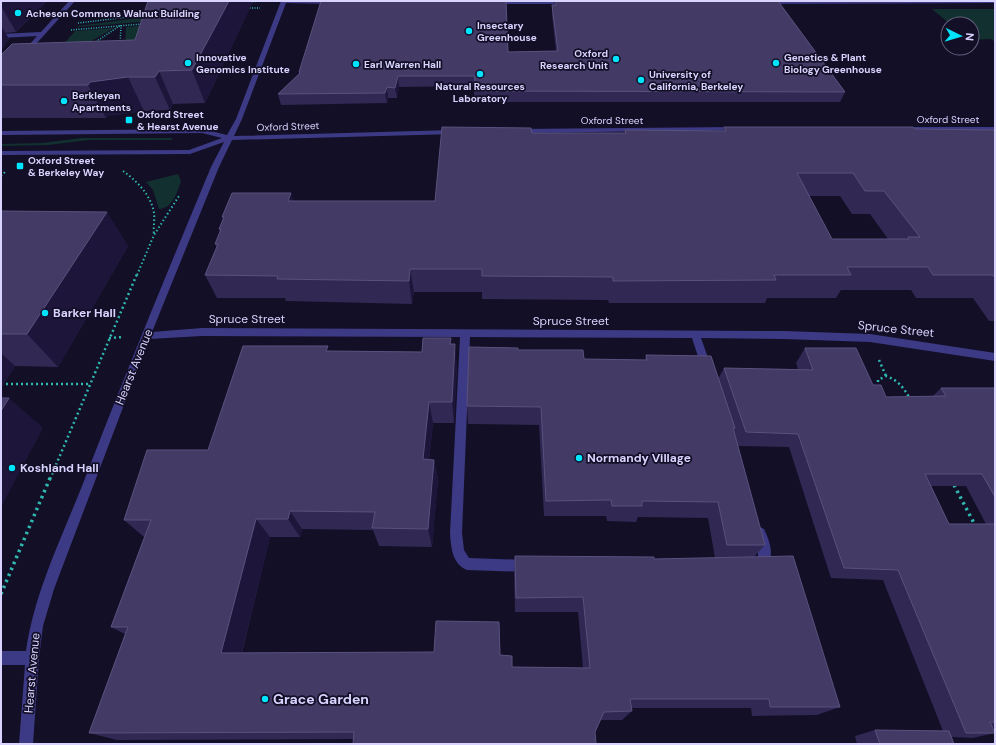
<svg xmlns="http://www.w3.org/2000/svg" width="996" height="745" font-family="'DM Sans',sans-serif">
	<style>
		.green { fill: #12302f }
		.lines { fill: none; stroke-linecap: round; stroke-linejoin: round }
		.path-far3 { stroke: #2fb8b0; stroke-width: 1.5; stroke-dasharray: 1 1.5; stroke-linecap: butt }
		.path-far2 { stroke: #2fb8b0; stroke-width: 2; stroke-dasharray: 1.5 2.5; stroke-linecap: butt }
		.path-far1 { stroke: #2fb8b0; stroke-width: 2.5; stroke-dasharray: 2 3; stroke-linecap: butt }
		.path { stroke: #2fb8b0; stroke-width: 3.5; stroke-dasharray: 2.5 4; stroke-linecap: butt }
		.minor { fill: #3d3a85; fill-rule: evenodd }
		.wall { fill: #312854; fill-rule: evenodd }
		.shaded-wall { fill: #1d163a }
		.building { fill: #433a66; stroke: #5a527e; fill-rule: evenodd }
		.poi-dot { fill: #00e5ff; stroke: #130f26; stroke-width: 1.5 }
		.labels { text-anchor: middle; stroke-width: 3.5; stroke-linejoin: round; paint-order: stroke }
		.far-poi-label { font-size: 10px; font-weight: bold; fill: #d9d4ff; stroke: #130f26; text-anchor: start }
		.far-street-label { font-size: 10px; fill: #d9d4ff; stroke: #130f26 }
		.poi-label { font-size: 12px; font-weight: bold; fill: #d9d4ff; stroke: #130f26; text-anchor: start }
		.street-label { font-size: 12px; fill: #d9d4ff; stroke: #130f26 }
		.near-poi-label { font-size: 14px; font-weight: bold; fill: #d9d4ff; stroke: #130f26; text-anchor: start }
	</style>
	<rect width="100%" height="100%" fill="#130f26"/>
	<g class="green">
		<path d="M 932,9 L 995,9 L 995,42 L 991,39 L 972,40 L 972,24 L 950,24 Z"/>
		<path d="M 176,13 L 176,19 L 78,27 L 78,26 Z"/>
		<path d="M 158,24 L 125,47 L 126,27 Z"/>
		<path d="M 114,28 L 69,54 L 58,51 L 75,31 Z"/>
		<path d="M 82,138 L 173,138 L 171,140 L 89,140 L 48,145 L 1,146 L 1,144 L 42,143 Z"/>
		<path d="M 178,174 L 181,181 C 177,193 173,208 159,209 L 153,190 L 146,182 Z"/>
	</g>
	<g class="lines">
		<g class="path-far3">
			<path d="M 250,2 L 259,1"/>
			<path d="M 247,8 L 260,8"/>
			<path d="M 78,23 L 146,15"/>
			<path d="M 71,30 L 142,24"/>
			<path d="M 94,43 L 121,25 L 120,44"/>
		</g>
		<g class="path-far2">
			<path d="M 123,171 C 137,181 151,195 154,213 C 155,220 153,228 154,235"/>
			<path d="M 1,176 L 5,172"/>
			<path d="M 137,275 L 154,235 L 179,196"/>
		</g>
		<g class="path-far1">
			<path d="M 109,338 L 124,337"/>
			<path d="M 879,360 L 886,376"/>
			<path d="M 1,384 L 90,384"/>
			<path d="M 878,387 L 878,380 L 886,376 C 898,380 904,388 910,399"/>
			<path d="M 50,479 L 137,274"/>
		</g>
		<g class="path">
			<path d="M 954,485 L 975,525"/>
			<path d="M 1,594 L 50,478"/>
		</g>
		<g class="minor">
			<path d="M 69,1 L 75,1 L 27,54 L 22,53 L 37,36 L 1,38 L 1,34 L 41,32 Z"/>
			<path d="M 281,1 L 338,2 L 335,4 L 286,3 L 242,119 L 234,136 L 454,130 L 457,132 L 454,134 L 232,140 L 219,167 L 152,332 L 202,328 L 784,331 L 870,334 L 995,353 L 995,361 L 870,342 L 784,339 L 701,338 L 712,369 L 711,372 L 703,372 L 702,369 L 692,338 L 470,337 L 462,533 L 464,550 L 469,558 L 528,560 L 532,562 L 534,566 L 532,570 L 528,572 L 467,570 C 452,564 451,547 450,533 L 460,337 L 202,336 L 149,339 L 54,589 L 43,626 L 39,658 L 33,744 L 19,744 L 25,665 L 1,665 L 1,651 L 26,651 C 34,594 61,539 82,486 C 123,379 167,273 211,167 L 224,142 L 190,154 L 1,155 L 1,151 L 189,150 L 222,138 L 202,133 L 1,135 L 1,131 L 202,129 L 227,135 L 236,119 Z"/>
			<path d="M 491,1 L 569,1 L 570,2 L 567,4 L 493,4 Z"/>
			<path d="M 763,1 L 995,1 L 995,3 L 765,4 Z"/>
			<path d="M 736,127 L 738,128 L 738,130 L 518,133 L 515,131 L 518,129 Z"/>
			<path d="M 902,127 L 995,127 L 995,131 L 900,130 L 900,128 Z"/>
			<path d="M 760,527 L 764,529 C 772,546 777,564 756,572 L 752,570 L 750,566 L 752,562 L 758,556 C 759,547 752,537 756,529 Z"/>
		</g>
	</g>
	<g class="wall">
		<path d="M 1,1 L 47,1 L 16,32 L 5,33 L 9,39 L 5,43 L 5,45 L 1,49 Z"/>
		<path d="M 253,1 L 205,103 L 173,104 L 170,110 L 144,111 L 108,116 L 106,118 L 1,118 L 1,55 L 135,40 Z"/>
		<path d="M 554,1 L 778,1 L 845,92 L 840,102 L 474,102 L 474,86 L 399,87 L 397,98 L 388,98 L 387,103 L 281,105 L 278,94 L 299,74 L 299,72 L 508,52 L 556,51 L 552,15 L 552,5 L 554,5 Z"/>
		<path d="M 724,127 L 915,129 L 995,130 L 995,321 L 989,321 L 973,298 L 916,298 L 911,290 L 841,290 L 836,298 L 767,298 L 765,303 L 609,303 L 608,300 L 482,299 L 482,292 L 414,292 L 412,304 L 286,301 L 285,298 L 217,298 L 205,275 L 217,248 L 215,244 L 220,232 L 219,229 L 223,219 L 222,217 L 293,201 L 435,201 L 532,133 L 625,133 L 625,130 L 723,131 ZM 809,196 L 840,196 L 852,214 L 870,214 L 888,239 L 832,239 Z"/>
		<path d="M 1,211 L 128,246 L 58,367 L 15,366 L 1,388 Z"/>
		<path d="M 451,344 L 457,366 L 454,423 L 433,423 L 429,460 L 434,460 L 438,479 L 432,547 L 379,546 L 373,530 L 302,529 L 300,537 L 270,537 L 242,653 L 500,655 L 512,667 L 583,668 L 578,612 L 515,612 L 514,573 L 515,556 L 654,559 L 715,558 L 708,518 L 638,517 L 636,522 L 607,521 L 606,516 L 544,516 L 539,425 L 468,424 L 467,406 L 518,350 L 584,359 L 645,360 L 646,355 L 718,379 L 724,368 L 798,369 L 796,363 L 805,348 L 873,385 L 886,397 L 933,396 L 941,388 L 995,388 L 995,727 L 992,727 L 995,733 L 973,738 L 952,737 L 954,744 L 857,744 L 855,736 L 875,730 L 943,731 L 883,580 L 831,578 L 789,447 L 738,446 L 734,434 L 765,545 L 754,557 L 840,707 L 817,715 L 752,716 L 751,708 L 631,708 L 632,711 L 622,720 L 601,720 L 354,739 L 117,740 L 89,733 L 125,634 L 111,627 L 144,537 L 124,520 L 208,450 L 329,351 L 422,352 ZM 931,486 L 966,486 L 986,524 L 949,524 Z"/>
	</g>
	<g class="shaded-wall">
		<path d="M 1,1 L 47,1 L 16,32 L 1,6 Z"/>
		<path d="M 229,1 L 253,1 L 205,103 L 192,70 Z"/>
		<path d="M 1,26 L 9,39 L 5,43 L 5,45 L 1,49 Z"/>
		<path d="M 159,71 L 173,104 L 170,110 L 155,77 Z"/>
		<path d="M 398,76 L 399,87 L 397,98 L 395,88 Z"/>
		<path d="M 128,77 L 144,111 L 108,116 L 106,118 L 88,85 L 90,82 Z"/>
		<path d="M 387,87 L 388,98 L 387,103 L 385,93 Z"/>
		<path d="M 291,193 L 298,216 L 288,201 Z"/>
		<path d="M 107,212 L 128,246 L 58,367 L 27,334 Z"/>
		<path d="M 410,269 L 414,292 L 412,304 L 409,281 Z"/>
		<path d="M 455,344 L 457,366 L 454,423 L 452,402 Z"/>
		<path d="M 1,353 L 15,366 L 1,388 Z"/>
		<path d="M 9,398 L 43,428 L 1,507 L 1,411 Z"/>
		<path d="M 429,402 L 433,423 L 427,479 L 423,459 Z"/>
		<path d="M 434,460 L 438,479 L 432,547 L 428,529 Z"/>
		<path d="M 290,511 L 302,529 L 300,537 L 288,519 Z"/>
		<path d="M 256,519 L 270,537 L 239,664 L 221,653 Z"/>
	</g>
	<g class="building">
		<path d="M 148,1 L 229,1 L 192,70 L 159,71 L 155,77 L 128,77 L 90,82 L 88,85 L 1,85 L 1,55 L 12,44 L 135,40 Z"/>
		<path d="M 321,1 L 506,1 L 508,52 L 558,51 L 552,5 L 556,5 L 556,1 L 778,1 L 845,92 L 474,91 L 475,76 L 398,76 L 395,88 L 387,87 L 385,93 L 278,94 L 300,73 L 299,72 Z"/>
		<path d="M 442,127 L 531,128 L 532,133 L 626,133 L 625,130 L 726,131 L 724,127 L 913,127 L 915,129 L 995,130 L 995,278 L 993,275 L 933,275 L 928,267 L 847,267 L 851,275 L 774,275 L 776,280 L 613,281 L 613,277 L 482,276 L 482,269 L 410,269 L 409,281 L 277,279 L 278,276 L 205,275 L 218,244 L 215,244 L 221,229 L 219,229 L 224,217 L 222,217 L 232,193 L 291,193 L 288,201 L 435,201 ZM 797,173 L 853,173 L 865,191 L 884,191 L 920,237 L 908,237 L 909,239 L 832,239 Z"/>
		<path d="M 1,211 L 107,212 L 27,334 L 1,334 Z"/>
		<path d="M 423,338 L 451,338 L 450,344 L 455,344 L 452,402 L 429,402 L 423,459 L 434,460 L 428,529 L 372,528 L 375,512 L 290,511 L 288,519 L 256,519 L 221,653 L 434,652 L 436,621 L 499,622 L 500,655 L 512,656 L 512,667 L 590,668 L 583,597 L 516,598 L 515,556 L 654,557 L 654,559 L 793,556 L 840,707 L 770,707 L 769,699 L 630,699 L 632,711 L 604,712 L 595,732 L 596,744 L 353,744 L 354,732 L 89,733 L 128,627 L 111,627 L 151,520 L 124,520 L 147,450 L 208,450 L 243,346 L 328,346 L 326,351 L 422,352 Z"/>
		<path d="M 469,347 L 518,348 L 518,350 L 583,350 L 584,359 L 647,360 L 646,355 L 711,356 L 735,428 L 733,428 L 765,545 L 727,545 L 718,502 L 642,501 L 642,506 L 612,506 L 611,500 L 546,501 L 541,407 L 467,406 Z"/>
		<path d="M 805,348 L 856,348 L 873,385 L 881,385 L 886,397 L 946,396 L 941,388 L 995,388 L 995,497 L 982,474 L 925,474 L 949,524 L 995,524 L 995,722 L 990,722 L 995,733 L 966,733 L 898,570 L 844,568 L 798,434 L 746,432 L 724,368 L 813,370 Z"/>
		<path d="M 1,398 L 9,398 L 1,411 Z"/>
		<path d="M 875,730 L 949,731 L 954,744 L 880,744 Z"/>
	</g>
	<g class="poi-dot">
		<circle cx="18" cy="13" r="4"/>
		<circle cx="469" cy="31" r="4"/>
		<circle cx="616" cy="59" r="4"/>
		<circle cx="188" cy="63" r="4"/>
		<circle cx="776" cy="63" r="4"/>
		<circle cx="356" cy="64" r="4"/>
		<circle cx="480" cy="74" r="4"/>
		<circle cx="641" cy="80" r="4"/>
		<circle cx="64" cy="101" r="4"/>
		<rect x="125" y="116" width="8" height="8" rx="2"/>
		<rect x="16" y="162" width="8" height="8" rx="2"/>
		<circle cx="45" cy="313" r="4"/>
		<circle cx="579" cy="458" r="4"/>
		<circle cx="12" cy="468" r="4"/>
		<circle cx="265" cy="699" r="4"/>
	</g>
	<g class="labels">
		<g class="far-poi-label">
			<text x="26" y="17">Acheson Commons Walnut Building</text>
			<text x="477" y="29">Insectary<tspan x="477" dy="12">Greenhouse</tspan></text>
			<text x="608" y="57" text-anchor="end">Oxford<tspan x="608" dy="12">Research Unit</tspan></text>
			<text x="196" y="61">Innovative<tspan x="196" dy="12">Genomics Institute</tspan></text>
			<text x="784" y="61">Genetics &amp; Plant<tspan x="784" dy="12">Biology Greenhouse</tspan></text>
			<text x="364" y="68">Earl Warren Hall</text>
			<text x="649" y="78">University of<tspan x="649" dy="12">California, Berkeley</tspan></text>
			<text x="480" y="90" text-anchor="middle">Natural Resources<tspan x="480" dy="12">Laboratory</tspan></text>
			<text x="72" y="99">Berkleyan<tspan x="72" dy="12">Apartments</tspan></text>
			<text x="137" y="118">Oxford Street<tspan x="137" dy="12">&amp; Hearst Avenue</tspan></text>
			<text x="28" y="164">Oxford Street<tspan x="28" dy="12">&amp; Berkeley Way</tspan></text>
		</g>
		<g class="far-street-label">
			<text x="948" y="123">Oxford Street</text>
			<text x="612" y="124">Oxford Street</text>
			<text transform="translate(288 126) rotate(-2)" y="4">Oxford Street</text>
		</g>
		<g class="poi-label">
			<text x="53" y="317">Barker Hall</text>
			<text x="587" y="462">Normandy Village</text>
			<text x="20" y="472">Koshland Hall</text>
		</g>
		<g class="street-label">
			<text x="247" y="323">Spruce Street</text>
			<text x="571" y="325">Spruce Street</text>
			<text transform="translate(896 329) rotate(6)" y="4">Spruce Street</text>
			<text transform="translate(134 367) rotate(-68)" y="4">Hearst Avenue</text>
			<text transform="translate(32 673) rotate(-85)" y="4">Hearst Avenue</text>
		</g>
		<g class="near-poi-label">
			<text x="273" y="704">Grace Garden</text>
		</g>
	</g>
	<rect width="996" height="745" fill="none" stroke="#d9d4ff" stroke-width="4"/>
	<g transform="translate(960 36) rotate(95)"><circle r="19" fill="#130f26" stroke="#625e7d"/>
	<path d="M0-3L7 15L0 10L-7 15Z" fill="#00e5ff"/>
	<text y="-6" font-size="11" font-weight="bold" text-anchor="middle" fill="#d9d4ff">N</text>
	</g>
</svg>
